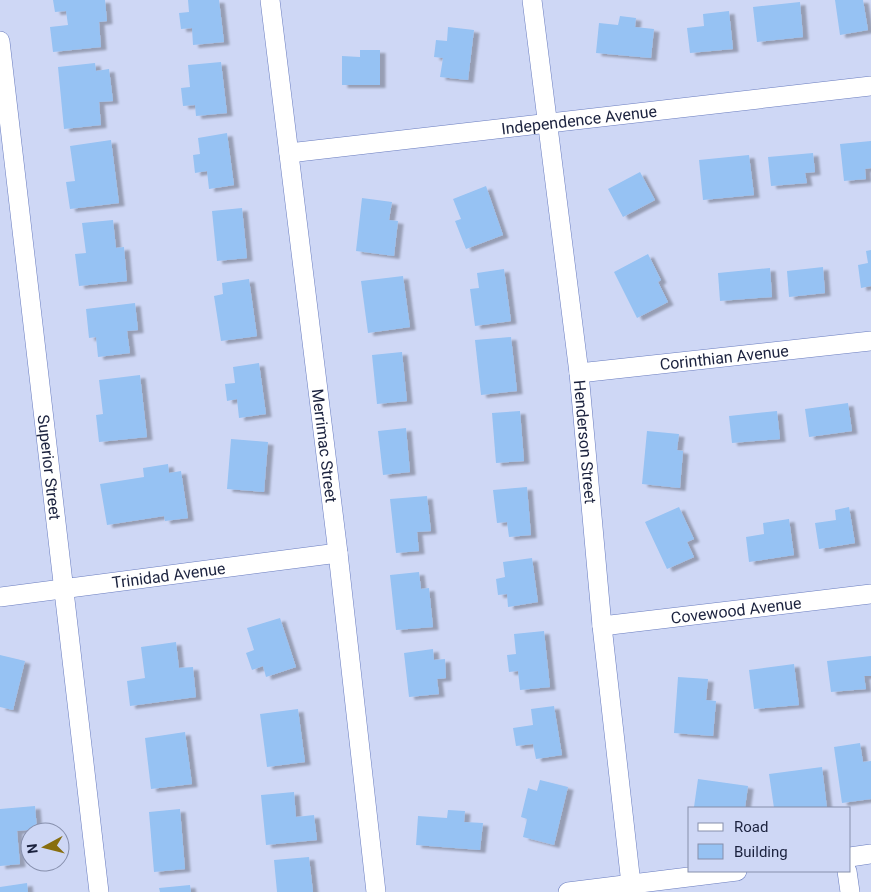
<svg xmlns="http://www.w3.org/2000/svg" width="871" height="892" font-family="Roboto,sans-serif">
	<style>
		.building { fill: #96c2f3; filter: url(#shadow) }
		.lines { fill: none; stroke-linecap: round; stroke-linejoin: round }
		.minor-casing { stroke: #697cbf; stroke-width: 20 }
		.minor { stroke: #fff; stroke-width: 19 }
		.labels { text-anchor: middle; stroke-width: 4.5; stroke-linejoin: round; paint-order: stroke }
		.street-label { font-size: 16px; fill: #1b223e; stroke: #ced7f5 }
	</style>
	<defs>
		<filter id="shadow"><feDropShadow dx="5.5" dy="3" stdDeviation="1" flood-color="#0004"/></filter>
	</defs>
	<rect width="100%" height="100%" fill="#ced7f5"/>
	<g class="building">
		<path d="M 53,0 L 105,0 L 107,21 L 99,22 L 101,47 L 53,52 L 50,27 L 68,25 L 66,11 L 55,12 Z"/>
		<path d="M 188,0 L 219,0 L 224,42 L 193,45 L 192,28 L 181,29 L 179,13 L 189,12 Z"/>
		<path d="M 835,0 L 863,0 L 868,30 L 840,35 Z"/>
		<path d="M 800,2 L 803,37 L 757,42 L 753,7 Z"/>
		<path d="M 729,11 L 733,49 L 690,53 L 687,28 L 704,26 L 703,14 Z"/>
		<path d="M 620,16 L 636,18 L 635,27 L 654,29 L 651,58 L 596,53 L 599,23 L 618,25 Z"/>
		<path d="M 448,27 L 474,30 L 468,80 L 440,77 L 443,58 L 434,57 L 436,40 L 447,41 Z"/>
		<path d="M 360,50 L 380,50 L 380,85 L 342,85 L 342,56 L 360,57 Z"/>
		<path d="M 221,62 L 227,113 L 196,116 L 195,105 L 183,106 L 181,88 L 190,87 L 188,65 Z"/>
		<path d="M 95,63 L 96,71 L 109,69 L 113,101 L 99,102 L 101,125 L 64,129 L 58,67 Z"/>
		<path d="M 227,133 L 234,185 L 209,189 L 207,171 L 195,173 L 193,155 L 200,154 L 198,138 Z"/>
		<path d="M 111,140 L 119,203 L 70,209 L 66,182 L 75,181 L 70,146 Z"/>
		<path d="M 871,141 L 871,168 L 865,169 L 866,179 L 844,181 L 840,144 Z"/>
		<path d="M 813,153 L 815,172 L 805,173 L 807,183 L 771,186 L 768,157 Z"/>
		<path d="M 749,155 L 754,195 L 703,200 L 699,160 Z"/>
		<path d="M 640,172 L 655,200 L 623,217 L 608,189 Z"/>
		<path d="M 486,186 L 503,235 L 466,249 L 455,221 L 461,219 L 453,199 Z"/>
		<path d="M 362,198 L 392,202 L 389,220 L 398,221 L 394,256 L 356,251 Z"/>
		<path d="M 242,208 L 247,258 L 217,261 L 212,211 Z"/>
		<path d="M 113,220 L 116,248 L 124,247 L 127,281 L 79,286 L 75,254 L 86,253 L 82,223 Z"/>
		<path d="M 871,250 L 871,286 L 861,288 L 858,265 L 868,263 L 866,251 Z"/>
		<path d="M 648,254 L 661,280 L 658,282 L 668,302 L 637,318 L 614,272 Z"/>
		<path d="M 823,267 L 825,293 L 789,297 L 787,271 Z"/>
		<path d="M 770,268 L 772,297 L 720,301 L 718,273 Z"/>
		<path d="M 504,269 L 511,321 L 475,326 L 470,289 L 479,288 L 477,273 Z"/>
		<path d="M 403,276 L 410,327 L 368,333 L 361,281 Z"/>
		<path d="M 249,279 L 257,336 L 221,341 L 214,296 L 223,294 L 222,283 Z"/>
		<path d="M 135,303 L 138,330 L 127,331 L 130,353 L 98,357 L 96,337 L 89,338 L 86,309 Z"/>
		<path d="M 511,337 L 517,391 L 481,395 L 475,340 Z"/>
		<path d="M 402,352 L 407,401 L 377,404 L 372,355 Z"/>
		<path d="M 259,363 L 266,414 L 239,418 L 237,399 L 227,401 L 225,384 L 235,383 L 233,367 Z"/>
		<path d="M 140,375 L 147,437 L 99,442 L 96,415 L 103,414 L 99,380 Z"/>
		<path d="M 848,403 L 852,431 L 809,437 L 805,409 Z"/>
		<path d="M 520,411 L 524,461 L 496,463 L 492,413 Z"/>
		<path d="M 777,411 L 780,439 L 732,443 L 729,416 Z"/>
		<path d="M 406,428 L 410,472 L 383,475 L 378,431 Z"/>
		<path d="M 647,431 L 679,434 L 677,450 L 683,451 L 680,488 L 642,484 Z"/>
		<path d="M 231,439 L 268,442 L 264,492 L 227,489 Z"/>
		<path d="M 168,464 L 169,473 L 181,471 L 188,518 L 165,521 L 164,516 L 107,525 L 100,484 L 144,477 L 143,468 Z"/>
		<path d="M 527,487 L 531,535 L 509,537 L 507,522 L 497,523 L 493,490 Z"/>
		<path d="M 427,496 L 431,531 L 417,532 L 419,551 L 396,553 L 390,499 Z"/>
		<path d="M 679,507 L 694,539 L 687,542 L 694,557 L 667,569 L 645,522 Z"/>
		<path d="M 849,507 L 855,543 L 819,549 L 815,523 L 836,520 L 835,510 Z"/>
		<path d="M 789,519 L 794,555 L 749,562 L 746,537 L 764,534 L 763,523 Z"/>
		<path d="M 532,558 L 538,602 L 508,607 L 507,594 L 498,595 L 496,579 L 505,577 L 503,562 Z"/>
		<path d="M 419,572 L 421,589 L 429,588 L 433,627 L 396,630 L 390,575 Z"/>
		<path d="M 280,618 L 296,667 L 266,677 L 263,666 L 252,670 L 246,653 L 254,650 L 247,628 Z"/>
		<path d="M 544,631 L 550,687 L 520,690 L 518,671 L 509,672 L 507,655 L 516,654 L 514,634 Z"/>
		<path d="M 176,642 L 179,668 L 193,667 L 196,697 L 130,706 L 127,681 L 145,678 L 141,647 Z"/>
		<path d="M 433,649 L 434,660 L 445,659 L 446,678 L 437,679 L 439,694 L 409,697 L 404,653 Z"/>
		<path d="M 0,655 L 25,661 L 13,710 L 0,707 Z"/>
		<path d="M 871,656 L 871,676 L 864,676 L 866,689 L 831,692 L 827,661 Z"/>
		<path d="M 794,664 L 799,705 L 754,709 L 749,670 Z"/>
		<path d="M 678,677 L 708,679 L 706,700 L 716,701 L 713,736 L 674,733 Z"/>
		<path d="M 554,706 L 562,755 L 536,759 L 533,744 L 516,746 L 513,728 L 533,725 L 531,709 Z"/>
		<path d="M 298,709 L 305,762 L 267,767 L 260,714 Z"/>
		<path d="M 185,732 L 192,784 L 151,789 L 145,738 Z"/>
		<path d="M 860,743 L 863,762 L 871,761 L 871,799 L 842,803 L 834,747 Z"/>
		<path d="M 822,767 L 827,808 L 774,808 L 769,774 Z"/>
		<path d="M 698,779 L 748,786 L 745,808 L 694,807 Z"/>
		<path d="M 540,780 L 568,787 L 554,845 L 523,837 L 527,819 L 521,817 L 528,788 L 537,791 Z"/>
		<path d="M 294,792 L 296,817 L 314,815 L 317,840 L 266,845 L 261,795 Z"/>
		<path d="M 35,806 L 37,829 L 17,831 L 20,864 L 0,866 L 0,809 Z"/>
		<path d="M 180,809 L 185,869 L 154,872 L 149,812 Z"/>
		<path d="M 448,810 L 465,811 L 464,822 L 483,823 L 480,850 L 416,845 L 418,816 L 447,818 Z"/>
		<path d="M 309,857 L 313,892 L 277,892 L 274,860 Z"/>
		<path d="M 27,883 L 28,892 L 0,892 L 0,887 Z"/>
		<path d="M 190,885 L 191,892 L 160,892 L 159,888 Z"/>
	</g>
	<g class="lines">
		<g class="minor-casing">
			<g id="minor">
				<path id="s1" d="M 270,0 L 338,553 L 376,892"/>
				<path id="s2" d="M 532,0 L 579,373 L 602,626 L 631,884"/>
				<path id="s3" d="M 0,41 L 99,892"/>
				<path id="s4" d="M 289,153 L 871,86"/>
				<path id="s5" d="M 579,373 L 871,341"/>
				<path id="s6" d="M 0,597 L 338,553"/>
				<path id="s7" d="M 602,626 L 871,594"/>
				<path d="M 850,857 L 871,854"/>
				<path d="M 847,871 L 850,892"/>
				<path d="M 568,892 L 737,871"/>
			</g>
		</g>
		<use href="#minor" class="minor"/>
	</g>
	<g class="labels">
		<g class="street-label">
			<text dy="6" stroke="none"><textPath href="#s4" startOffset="292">Independence Avenue</textPath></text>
			<text dy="6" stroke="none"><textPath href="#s5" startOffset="146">Corinthian Avenue</textPath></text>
			<text dy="6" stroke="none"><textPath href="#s2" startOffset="445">Henderson Street</textPath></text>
			<text dy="6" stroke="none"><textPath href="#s1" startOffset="449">Merrimac Street</textPath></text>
			<text dy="6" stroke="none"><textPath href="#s3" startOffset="429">Superior Street</textPath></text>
			<text dy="6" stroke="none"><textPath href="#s6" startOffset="170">Trinidad Avenue</textPath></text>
			<text dy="6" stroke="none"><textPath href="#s7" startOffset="135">Covewood Avenue</textPath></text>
		</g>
	</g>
	<rect x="688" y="807" width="162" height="65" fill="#ced7f5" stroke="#868fac"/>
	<rect x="698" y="823" width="25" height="8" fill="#ffffff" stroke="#868fac"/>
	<text x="734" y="832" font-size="15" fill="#1b223e">Road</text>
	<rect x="698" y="844" width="25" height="15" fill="#96c2f3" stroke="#868fac"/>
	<text x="734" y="857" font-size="15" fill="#1b223e">Building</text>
	<g transform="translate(45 847) rotate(263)"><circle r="24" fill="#ced7f5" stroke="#868fac"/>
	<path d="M0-4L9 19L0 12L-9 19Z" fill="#886e0e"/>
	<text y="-8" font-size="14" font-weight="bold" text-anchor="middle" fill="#1b223e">N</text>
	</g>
</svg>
